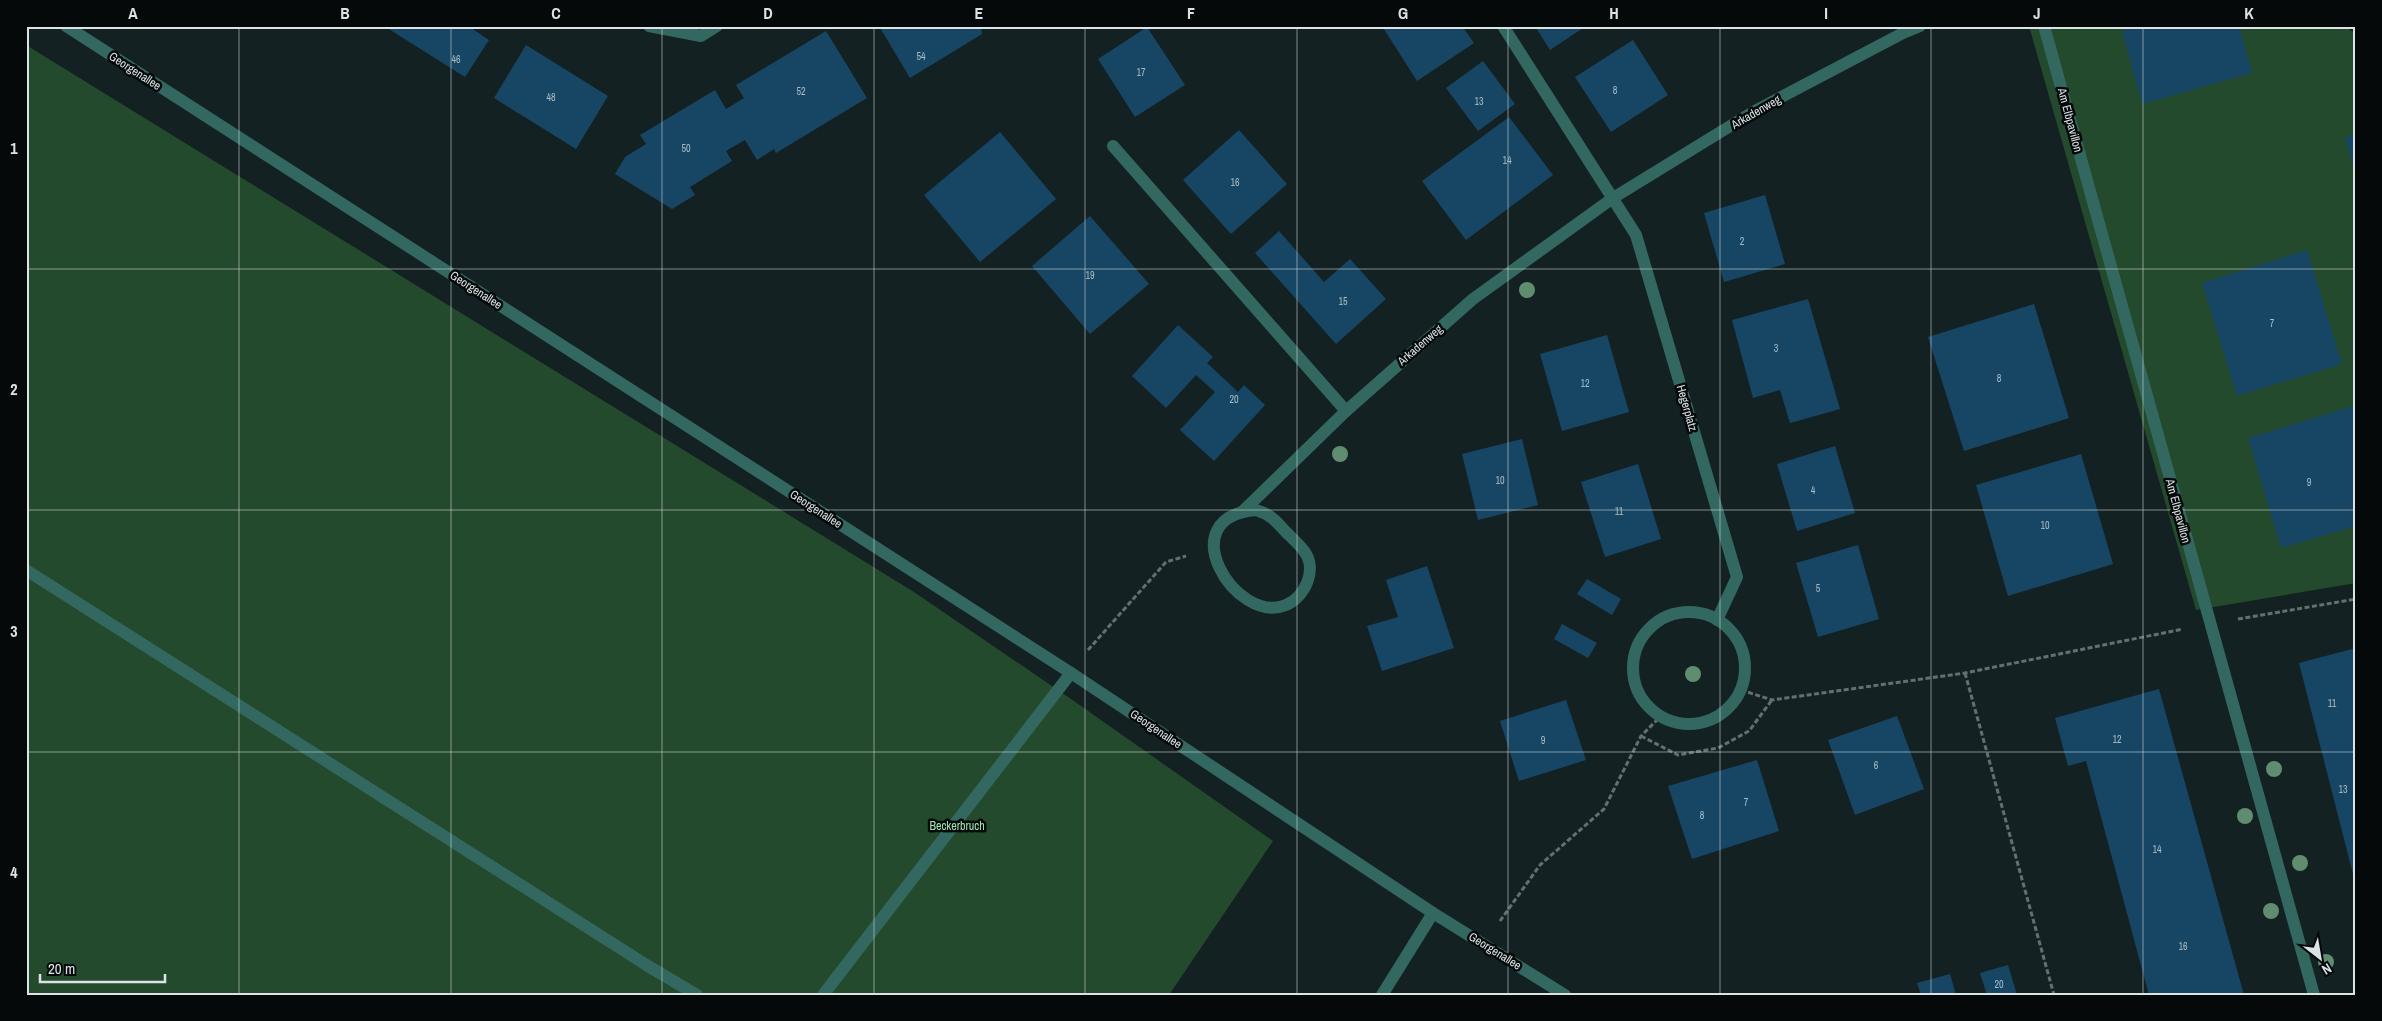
<svg xmlns="http://www.w3.org/2000/svg" width="2382" height="1021" font-family="'Archivo Narrow',sans-serif">
	<style>
		.green { fill: #244a2e }
		.building { fill: #164664 }
		.lines { fill: none; stroke-linecap: round; stroke-linejoin: round }
		.path { stroke: #646f71; stroke-width: 3; stroke-dasharray: 5 2.5; stroke-linecap: butt }
		.lane { stroke: #32685f; stroke-width: 12 }
		.street { stroke: #32685f; stroke-width: 12 }
		.tree { fill: #608d70 }
		.grid { fill: none; stroke: #dbe3e4; stroke-width: 1; stroke-opacity: 0.55 }
		.labels { text-anchor: middle; stroke-width: 5; stroke-linejoin: round; paint-order: stroke }
		.number-label { font-size: 10px; fill: #aabcc4 }
		.street-label { font-size: 12px; fill: #dbe3e4; stroke: #05090a }
		.park-label { font-size: 12px; fill: #9fe5af; stroke: #05090a }
		.neatline { fill: none; stroke: #dbe3e4; stroke-width: 2 }
		.grid-label { font-size: 16px; text-anchor: middle; font-weight: bold; fill: #dbe3e4 }
	</style>
	<rect width="100%" height="100%" fill="#142123"/>
	<g class="green">
		<path d="M 2029,26 L 2344,26 L 2356,34 L 2356,583 L 2196,610 Z"/>
		<path d="M 26,45 L 914,592 L 1071,699 L 1273,841 L 1169,995 L 26,995 Z"/>
	</g>
	<g class="building">
		<path d="M 384,26 L 468,26 L 489,40 L 465,77 Z"/>
		<path d="M 879,26 L 981,26 L 982,34 L 910,78 Z"/>
		<path d="M 1382,26 L 1462,26 L 1474,43 L 1417,81 Z"/>
		<path d="M 1535,26 L 1586,26 L 1550,50 Z"/>
		<path d="M 2139,26 L 2239,26 L 2252,73 L 2142,104 L 2122,31 Z"/>
		<path d="M 1147,27 L 1185,85 L 1135,117 L 1098,59 Z"/>
		<path d="M 826,31 L 867,98 L 776,153 L 774,149 L 757,160 L 745,140 L 726,151 L 732,161 L 690,187 L 695,195 L 672,209 L 615,174 L 625,157 L 646,144 L 640,135 L 715,90 L 726,109 L 744,98 L 736,85 Z"/>
		<path d="M 1633,40 L 1668,95 L 1611,132 L 1575,77 Z"/>
		<path d="M 526,45 L 608,96 L 576,149 L 494,98 Z"/>
		<path d="M 1483,61 L 1515,104 L 1478,131 L 1446,88 Z"/>
		<path d="M 1509,117 L 1553,175 L 1466,240 L 1422,181 Z"/>
		<path d="M 1239,130 L 1287,184 L 1231,234 L 1183,180 Z"/>
		<path d="M 1000,132 L 1056,199 L 980,262 L 924,195 Z"/>
		<path d="M 2356,134 L 2356,172 L 2355,173 L 2345,137 Z"/>
		<path d="M 1765,195 L 1785,264 L 1724,282 L 1704,213 Z"/>
		<path d="M 1090,216 L 1149,284 L 1090,334 L 1032,266 Z"/>
		<path d="M 1279,231 L 1324,282 L 1350,259 L 1386,299 L 1336,344 L 1255,253 Z"/>
		<path d="M 2307,250 L 2342,364 L 2237,396 L 2202,283 Z"/>
		<path d="M 1808,299 L 1840,409 L 1790,423 L 1780,390 L 1753,398 L 1732,320 Z"/>
		<path d="M 2034,304 L 2069,418 L 1964,451 L 1928,337 Z"/>
		<path d="M 1178,325 L 1213,357 L 1207,363 L 1238,392 L 1244,385 L 1265,405 L 1214,461 L 1180,430 L 1215,392 L 1196,375 L 1166,408 L 1132,376 Z"/>
		<path d="M 1607,335 L 1629,412 L 1562,431 L 1540,354 Z"/>
		<path d="M 2353,406 L 2356,416 L 2356,526 L 2281,548 L 2248,438 Z"/>
		<path d="M 1522,439 L 1538,505 L 1478,520 L 1462,454 Z"/>
		<path d="M 1835,446 L 1855,513 L 1797,531 L 1777,464 Z"/>
		<path d="M 2081,454 L 2113,564 L 2008,596 L 1976,485 Z"/>
		<path d="M 1638,464 L 1661,539 L 1605,557 L 1581,482 Z"/>
		<path d="M 1858,545 L 1879,619 L 1818,637 L 1796,563 Z"/>
		<path d="M 1427,566 L 1454,648 L 1382,671 L 1367,626 L 1398,617 L 1386,580 Z"/>
		<path d="M 1587,579 L 1621,599 L 1612,615 L 1577,594 Z"/>
		<path d="M 1562,624 L 1597,643 L 1588,658 L 1554,639 Z"/>
		<path d="M 2356,648 L 2356,882 L 2355,882 L 2299,663 Z"/>
		<path d="M 2159,689 L 2187,790 L 2244,995 L 2149,995 L 2086,761 L 2068,766 L 2055,718 Z"/>
		<path d="M 1566,700 L 1586,760 L 1519,781 L 1500,721 Z"/>
		<path d="M 1897,716 L 1924,789 L 1855,815 L 1828,740 Z"/>
		<path d="M 1757,760 L 1779,831 L 1692,859 L 1668,786 Z"/>
		<path d="M 2008,965 L 2017,995 L 1987,995 L 1980,973 Z"/>
		<path d="M 1950,974 L 1956,995 L 1921,995 L 1917,983 Z"/>
	</g>
	<g class="lines">
		<g class="path">
			<path d="M 2238,619 L 2356,599"/>
			<path d="M 1088,650 L 1166,562 L 1186,556"/>
			<path d="M 1965,673 L 2054,995"/>
			<path d="M 1741,690 L 1772,700 L 1965,673 L 2183,629"/>
			<path d="M 1641,736 L 1678,755 L 1718,748 L 1749,731 L 1772,700"/>
			<path d="M 1500,921 L 1540,865 L 1604,809 L 1641,736 L 1660,717"/>
		</g>
		<g class="lane">
			<path d="M 1113,146 L 1346,411"/>
			<path d="M 26,570 L 648,966 L 697,995"/>
			<path d="M 823,995 L 1071,673"/>
			<path d="M 1382,995 L 1433,913"/>
		</g>
		<g class="street">
			<path d="M 66,26 L 1071,673 L 1433,913 L 1565,995"/>
			<path d="M 649,26 L 701,36 L 717,26"/>
			<path d="M 1503,26 L 1636,235 L 1737,577 L 1717,620"/>
			<path d="M 2044,26 L 2314,995"/>
			<path d="M 1256,510 C 1270,514 1276,521 1286,532 C 1292,538 1299,544 1304,551 C 1318,569 1305,597 1286,605 C 1236,626 1169,517 1256,510 Z"/>
			<path d="M 1243,511 L 1346,411 L 1473,299 L 1613,198 L 1753,112 L 1903,33 L 1920,26"/>
			<circle cx="1689" cy="668" r="56"/>
		</g>
	</g>
	<g class="tree">
		<circle cx="1527" cy="290" r="8"/>
		<circle cx="1340" cy="454" r="8"/>
		<circle cx="1693" cy="674" r="8"/>
		<circle cx="2274" cy="769" r="8"/>
		<circle cx="2245" cy="816" r="8"/>
		<circle cx="2300" cy="863" r="8"/>
		<circle cx="2271" cy="911" r="8"/>
		<circle cx="2326" cy="962" r="8"/>
	</g>
	<path class="grid" d="M 239,26 L 239,995M 451,26 L 451,995M 662,26 L 662,995M 874,26 L 874,995M 1085,26 L 1085,995M 1297,26 L 1297,995M 1508,26 L 1508,995M 1720,26 L 1720,995M 1931,26 L 1931,995M 2143,26 L 2143,995M 26,269 L 2356,269M 26,510 L 2356,510M 26,752 L 2356,752"/>
	<g class="labels">
		<g class="number-label">
			<text x="921" y="60">54</text>
			<text x="456" y="63">46</text>
			<text x="1141" y="76">17</text>
			<text x="1615" y="94">8</text>
			<text x="801" y="95">52</text>
			<text x="551" y="101">48</text>
			<text x="1479" y="105">13</text>
			<text x="686" y="152">50</text>
			<text x="1507" y="164">14</text>
			<text x="1235" y="186">16</text>
			<text x="1742" y="245">2</text>
			<text x="1090" y="279">19</text>
			<text x="1343" y="305">15</text>
			<text x="2272" y="327">7</text>
			<text x="1776" y="352">3</text>
			<text x="1999" y="382">8</text>
			<text x="1585" y="387">12</text>
			<text x="1234" y="403">20</text>
			<text x="1500" y="484">10</text>
			<text x="2309" y="486">9</text>
			<text x="1813" y="494">4</text>
			<text x="1619" y="515">11</text>
			<text x="2045" y="529">10</text>
			<text x="1818" y="592">5</text>
			<text x="2332" y="707">11</text>
			<text x="2117" y="743">12</text>
			<text x="1543" y="744">9</text>
			<text x="1876" y="769">6</text>
			<text x="2343" y="793">13</text>
			<text x="1746" y="806">7</text>
			<text x="1702" y="819">8</text>
			<text x="2157" y="853">14</text>
			<text x="2183" y="950">16</text>
			<text x="1999" y="988">20</text>
		</g>
		<g class="street-label">
			<text transform="translate(135 71) rotate(33)" y="4">Georgenallee</text>
			<text transform="translate(1756 112) rotate(-30)" y="4">Arkadenweg</text>
			<text transform="translate(2070 120) rotate(75)" y="4">Am Elbpavillon</text>
			<text transform="translate(476 290) rotate(33)" y="4">Georgenallee</text>
			<text transform="translate(1420 345) rotate(-41)" y="4">Arkadenweg</text>
			<text transform="translate(1687 408) rotate(74)" y="4">Hegerplatz</text>
			<text transform="translate(816 509) rotate(33)" y="4">Georgenallee</text>
			<text transform="translate(2178 511) rotate(75)" y="4">Am Elbpavillon</text>
			<text transform="translate(1156 729) rotate(34)" y="4">Georgenallee</text>
			<text transform="translate(1495 951) rotate(32)" y="4">Georgenallee</text>
		</g>
		<g class="park-label">
			<text x="957" y="830">Beckerbruch</text>
		</g>
	</g>
	<rect width="2382" height="1021" fill="none" stroke="#05090a" stroke-width="55"/>
	<g transform="translate(2320 958) rotate(149)" stroke="#05090a" stroke-width="4" paint-order="stroke">
	<path d="M0-4L9 19L0 12L-9 19Z" fill="#dbe3e4"/>
	<text y="-8" font-size="14" font-weight="bold" text-anchor="middle" fill="#dbe3e4">N</text>
	</g>
	<path d="M40 974v8h125v-8" fill="none" stroke="#dbe3e4" stroke-width="2.5"/>
	<text x="48" y="974" font-size="15" fill="#dbe3e4" stroke="#05090a" stroke-width="4" paint-order="stroke">20 m</text>
	<rect x="28" y="28" width="2326" height="966" class="neatline"/>
	<g class="grid-label">
		<text x="133" y="19">A</text>
		<text x="345" y="19">B</text>
		<text x="556" y="19">C</text>
		<text x="768" y="19">D</text>
		<text x="979" y="19">E</text>
		<text x="1191" y="19">F</text>
		<text x="1403" y="19">G</text>
		<text x="1614" y="19">H</text>
		<text x="1826" y="19">I</text>
		<text x="2037" y="19">J</text>
		<text x="2249" y="19">K</text>
		<text x="14" y="154">1</text>
		<text x="14" y="395">2</text>
		<text x="14" y="637">3</text>
		<text x="14" y="878">4</text>
	</g>
</svg>
